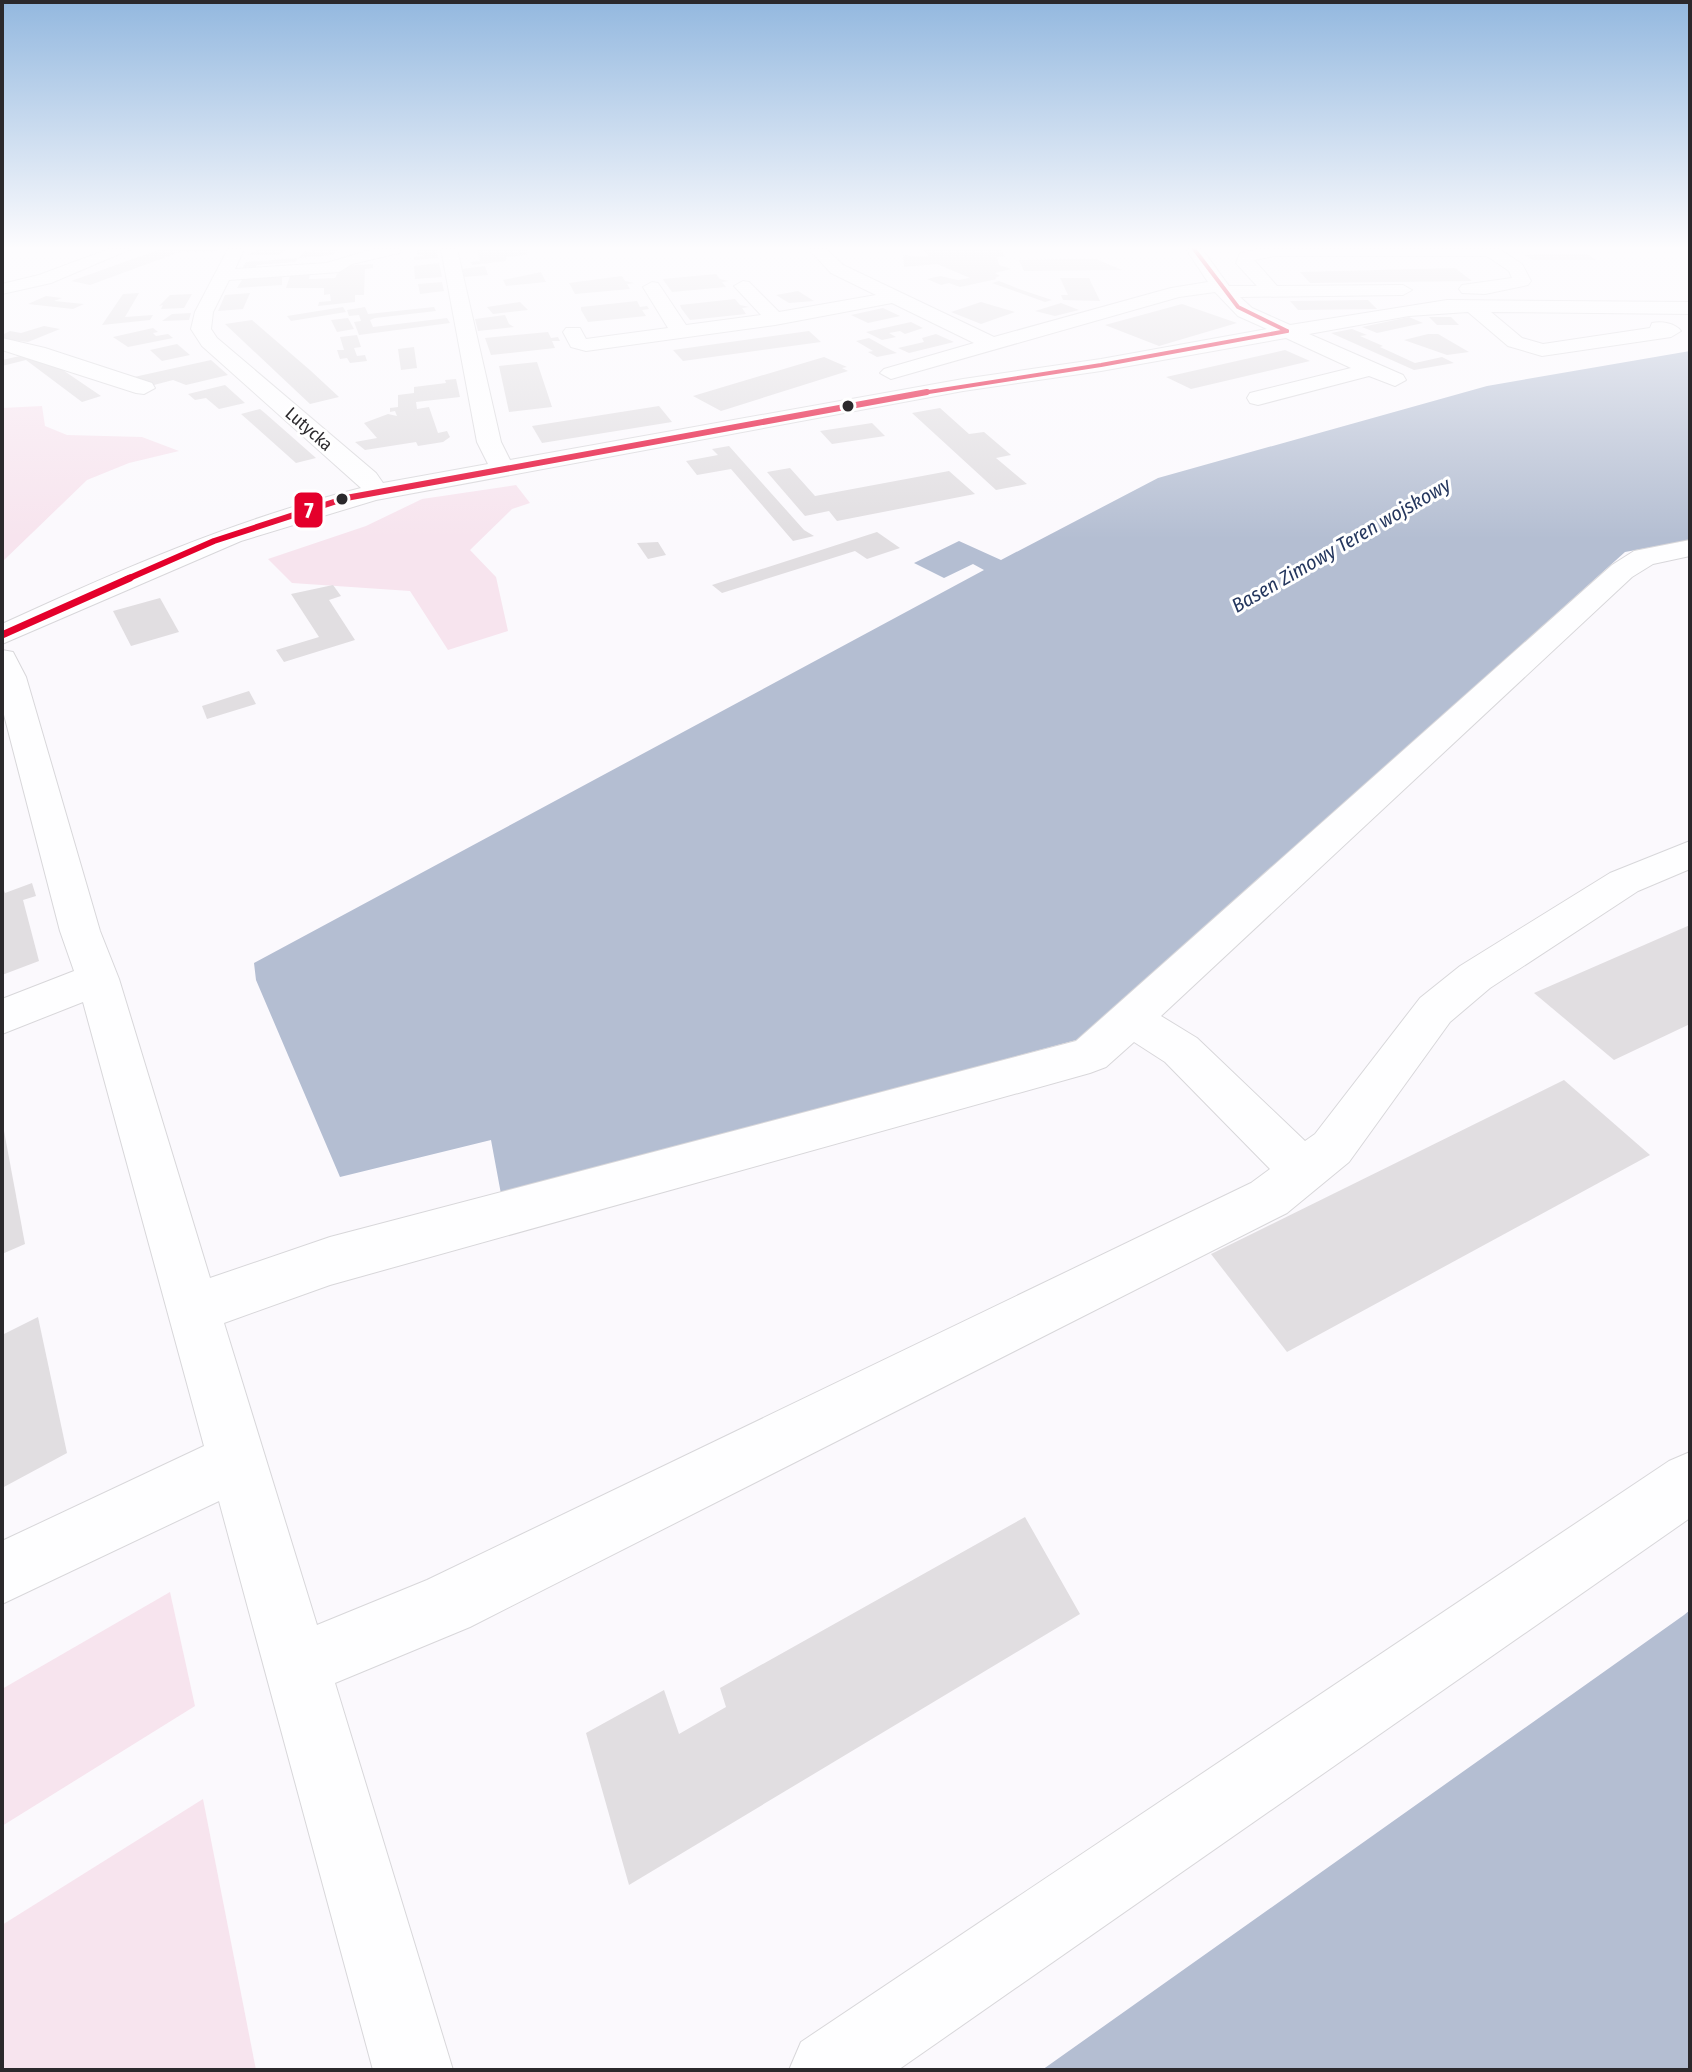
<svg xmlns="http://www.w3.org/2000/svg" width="1692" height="2072" font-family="'Fira Sans Condensed',sans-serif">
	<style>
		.green { fill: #f7e4ee }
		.water { fill: #b4bed2 }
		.building { fill: #e1dee1 }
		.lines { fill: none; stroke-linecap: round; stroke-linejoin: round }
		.minor-casing { stroke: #d8d7da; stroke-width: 2 }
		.minor { fill: #fefeff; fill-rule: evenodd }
		.bus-1-far2-casing { stroke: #fff; stroke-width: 7 }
		.bus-1-far1-casing { stroke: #fff; stroke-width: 9 }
		.bus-1-casing { stroke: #fff; stroke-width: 11 }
		.bus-1-far2 { stroke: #e4002b; stroke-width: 4 }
		.bus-1-far1 { stroke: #e4002b; stroke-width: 6 }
		.bus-1 { stroke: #e4002b; stroke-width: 7 }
		.bus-dot { fill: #2b292c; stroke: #fff; stroke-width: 3 }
		.labels { text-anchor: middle; stroke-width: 6; stroke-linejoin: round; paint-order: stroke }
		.far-street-label { font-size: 18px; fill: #2b292c; stroke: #fff }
		.far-water-label { font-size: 20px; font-style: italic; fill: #25375e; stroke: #fff }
		.line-badge { stroke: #fff; stroke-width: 3 }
		.badge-label { font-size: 22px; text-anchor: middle; font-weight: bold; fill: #fff }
	</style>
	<rect width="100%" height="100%" fill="#fbf9fd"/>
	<g class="green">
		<path d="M 42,406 L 45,426 L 67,435 L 142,437 L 179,451 L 129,463 L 87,480 L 2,562 L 2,408 Z"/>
		<path d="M 516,485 L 530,503 L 512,509 L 470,550 L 496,577 L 508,631 L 448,650 L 410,591 L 292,583 L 268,559 L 366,526 L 422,499 Z"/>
		<path d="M 170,1592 L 195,1706 L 2,1826 L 2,1689 Z"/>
		<path d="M 203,1799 L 256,2070 L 2,2070 L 2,1925 Z"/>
	</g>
	<g class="water">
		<path d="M 1690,351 L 1690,540 L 1625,552 L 1084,1038 L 501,1194 L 491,1140 L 340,1177 L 256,980 L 254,963 L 984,570 L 973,564 L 944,578 L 914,563 L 959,541 L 1001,560 L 1158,478 L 1487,386 Z"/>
		<path d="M 1690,1610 L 1690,2070 L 1042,2070 L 1684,1615 Z"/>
	</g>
	<g class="building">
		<path d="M 161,249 L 218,249 L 215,252 L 180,252 L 90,285 L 71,281 Z"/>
		<path d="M 257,249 L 288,249 L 279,255 L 248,255 Z"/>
		<path d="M 327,249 L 339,249 L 333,255 L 298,258 L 305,251 Z"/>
		<path d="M 437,249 L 438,258 L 414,260 L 414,257 L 425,255 L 417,255 L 417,250 Z"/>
		<path d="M 477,249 L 526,249 L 528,255 L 506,257 L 506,261 L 472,265 L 471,262 L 480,261 Z"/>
		<path d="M 923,249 L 1000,249 L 1005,256 L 997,257 L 999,265 L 1011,269 L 995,273 L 1000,276 L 995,278 L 997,279 L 960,287 L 949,283 L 941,285 L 927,279 L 940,276 L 958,280 L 970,278 L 937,264 L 904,267 L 903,255 L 929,257 Z"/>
		<path d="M 1587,254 L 1596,260 L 1533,260 L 1525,255 Z"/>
		<path d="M 298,258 L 296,262 L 257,265 L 254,270 L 241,270 L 246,262 Z"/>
		<path d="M 1096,259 L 1122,270 L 1024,271 L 1019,260 Z"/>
		<path d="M 439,263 L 442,277 L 415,279 L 414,266 Z"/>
		<path d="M 373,264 L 373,268 L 365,269 L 364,295 L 355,295 L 355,302 L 318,306 L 319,302 L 331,301 L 330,294 L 324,295 L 324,288 L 286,288 L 290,276 L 310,274 L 309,279 L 312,279 L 335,278 L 341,266 Z"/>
		<path d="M 485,266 L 488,275 L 464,277 L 462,269 Z"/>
		<path d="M 1455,268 L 1472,281 L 1310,283 L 1300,272 Z"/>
		<path d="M 541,272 L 546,282 L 506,286 L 503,280 Z"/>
		<path d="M 716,274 L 720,279 L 729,281 L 722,282 L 726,287 L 672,292 L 664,281 L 663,279 Z"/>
		<path d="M 282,276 L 282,285 L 237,288 L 242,280 L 248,278 Z"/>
		<path d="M 622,276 L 625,281 L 634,283 L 627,284 L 630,289 L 575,294 L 569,283 Z"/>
		<path d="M 1060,278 L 1089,278 L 1100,301 L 1063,300 L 1061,295 L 1068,295 Z"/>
		<path d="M 999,281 L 1019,289 L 1052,300 L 1045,302 L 992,283 Z"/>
		<path d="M 442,282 L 444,291 L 420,294 L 418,284 Z"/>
		<path d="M 798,291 L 814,301 L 789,303 L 776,295 Z"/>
		<path d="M 139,293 L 125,317 L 153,315 L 150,320 L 102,325 L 123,294 Z"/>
		<path d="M 250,293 L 243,309 L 218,311 L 225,295 Z"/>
		<path d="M 192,294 L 184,308 L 161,309 L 163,305 L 159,306 L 170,295 Z"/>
		<path d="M 46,296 L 62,298 L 54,301 L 84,304 L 73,309 L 28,304 Z"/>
		<path d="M 735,299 L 740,305 L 749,307 L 742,308 L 746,314 L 690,320 L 681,308 L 680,305 Z"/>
		<path d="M 1368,300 L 1377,309 L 1298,310 L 1290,301 Z"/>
		<path d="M 637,301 L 640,307 L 647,306 L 649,309 L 642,310 L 646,316 L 588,322 L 581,310 L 581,307 Z"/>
		<path d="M 520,302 L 528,310 L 493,314 L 487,307 Z"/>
		<path d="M 981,302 L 1015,312 L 981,324 L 951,312 Z"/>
		<path d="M 1061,303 L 1079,310 L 1055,316 L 1035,311 Z"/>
		<path d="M 1182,304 L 1237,323 L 1159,346 L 1105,325 Z"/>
		<path d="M 343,307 L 346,312 L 291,321 L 287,316 Z"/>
		<path d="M 365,307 L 368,314 L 434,307 L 436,311 L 375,318 L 370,320 L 373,327 L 447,318 L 450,323 L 359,335 L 354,322 L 361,321 L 359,315 L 349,316 L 347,310 Z"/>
		<path d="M 883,308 L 900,316 L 868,323 L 851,315 Z"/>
		<path d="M 191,313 L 189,320 L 162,321 L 172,314 Z"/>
		<path d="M 505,315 L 509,324 L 514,327 L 478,331 L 475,319 Z"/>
		<path d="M 1409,317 L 1423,323 L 1377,333 L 1362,327 Z"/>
		<path d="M 1429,317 L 1451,317 L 1459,325 L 1437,325 Z"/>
		<path d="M 348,318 L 354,329 L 337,332 L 331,320 Z"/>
		<path d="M 252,320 L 311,371 L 339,397 L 310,404 L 225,324 Z"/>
		<path d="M 911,322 L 923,328 L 905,334 L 900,331 L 889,333 L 896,337 L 882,340 L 866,332 Z"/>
		<path d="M 44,326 L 60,329 L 28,342 L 2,339 L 2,335 L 10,331 L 21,333 Z"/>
		<path d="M 153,328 L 158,332 L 153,333 L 156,336 L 168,334 L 173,338 L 128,347 L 113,337 Z"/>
		<path d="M 1352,329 L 1367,335 L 1360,336 L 1383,346 L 1380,347 L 1415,363 L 1442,357 L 1454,363 L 1414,370 L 1331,333 Z"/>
		<path d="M 809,331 L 821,342 L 683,361 L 673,350 Z"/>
		<path d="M 548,332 L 551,338 L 558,337 L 560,341 L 552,341 L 555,348 L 491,355 L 485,338 Z"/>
		<path d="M 936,334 L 954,342 L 909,353 L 898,348 L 924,342 L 922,338 Z"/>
		<path d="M 1428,334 L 1438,334 L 1469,352 L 1447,355 L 1404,340 Z"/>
		<path d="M 357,335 L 361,347 L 354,348 L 357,356 L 365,355 L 367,361 L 350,363 L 347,358 L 340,359 L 337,350 L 344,350 L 340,337 Z"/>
		<path d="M 869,338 L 887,348 L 897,353 L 877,357 L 868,352 L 873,351 L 856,341 Z"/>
		<path d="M 177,344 L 190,355 L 162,361 L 150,350 Z"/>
		<path d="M 414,347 L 417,368 L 401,370 L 398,349 Z"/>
		<path d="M 1285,350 L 1310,361 L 1191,389 L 1166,377 Z"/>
		<path d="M 29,354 L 51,362 L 101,396 L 82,402 L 26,360 L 2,366 L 2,360 Z"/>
		<path d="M 824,357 L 847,367 L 842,368 L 848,371 L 721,411 L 693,396 Z"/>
		<path d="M 211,360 L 228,375 L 186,385 L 173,380 L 154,385 L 134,377 Z"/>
		<path d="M 537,362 L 552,407 L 509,412 L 499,366 Z"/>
		<path d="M 456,379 L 460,397 L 416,402 L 417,409 L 429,407 L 438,433 L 447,431 L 450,437 L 443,442 L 418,446 L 416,442 L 365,450 L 355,442 L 377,438 L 364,423 L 388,414 L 397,416 L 395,411 L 390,412 L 390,408 L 398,407 L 398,395 L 414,393 L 414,387 L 446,383 L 445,380 Z"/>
		<path d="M 225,385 L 245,403 L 219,409 L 206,398 L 195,400 L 188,394 Z"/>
		<path d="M 659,406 L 672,422 L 542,443 L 532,426 Z"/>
		<path d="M 940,408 L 969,434 L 984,432 L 1011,455 L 996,458 L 1027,484 L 996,490 L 912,413 Z"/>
		<path d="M 260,409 L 266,414 L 316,458 L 296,463 L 241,414 Z"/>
		<path d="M 872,423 L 885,436 L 832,444 L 820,431 Z"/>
		<path d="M 729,446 L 804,530 L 814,536 L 793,541 L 731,469 L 697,475 L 686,461 L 718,455 L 712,449 Z"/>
		<path d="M 790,468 L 815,496 L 949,471 L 975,494 L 837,521 L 829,511 L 805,516 L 767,472 Z"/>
		<path d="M 877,532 L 900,548 L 867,559 L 855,551 L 722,593 L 712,585 Z"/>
		<path d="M 658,542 L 666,555 L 648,559 L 637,543 Z"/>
		<path d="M 333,585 L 341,596 L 329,600 L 355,640 L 284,662 L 276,650 L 319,637 L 291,594 Z"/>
		<path d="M 160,598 L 179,632 L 131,646 L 113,611 Z"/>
		<path d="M 249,691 L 256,704 L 207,719 L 202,706 Z"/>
		<path d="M 32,883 L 36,896 L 23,900 L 39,961 L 2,975 L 2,886 L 5,893 Z"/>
		<path d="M 1690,925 L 1690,1024 L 1614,1060 L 1534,993 Z"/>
		<path d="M 1564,1080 L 1650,1155 L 1287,1352 L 1211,1254 Z"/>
		<path d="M 2,1120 L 25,1244 L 2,1254 Z"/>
		<path d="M 38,1317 L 67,1453 L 2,1488 L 2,1335 Z"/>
		<path d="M 1025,1517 L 1080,1614 L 629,1885 L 586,1733 L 664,1690 L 679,1734 L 726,1707 L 720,1688 Z"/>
	</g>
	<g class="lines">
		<g class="minor-casing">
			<g id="minor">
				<path d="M 109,249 L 131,249 L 51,283 L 2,294 L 2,284 L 39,275 Z"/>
				<path d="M 228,249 L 244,249 L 235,269 L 327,263 L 373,249 L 401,249 L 399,253 L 352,264 L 339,272 L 229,280 L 213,312 L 211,329 L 217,338 L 376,473 L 383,483 L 488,464 L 477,442 L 441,249 L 457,249 L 501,442 L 510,460 L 963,379 L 1101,359 L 1267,329 L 1238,316 L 1215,292 L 1179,297 L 891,379 L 880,373 L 884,369 L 974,343 L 892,303 L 775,325 L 586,351 L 571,347 L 563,332 L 566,328 L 580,328 L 586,339 L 668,328 L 643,287 L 652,282 L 658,283 L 686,325 L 761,315 L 734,286 L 743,281 L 749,282 L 779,312 L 876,295 L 831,273 L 809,249 L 826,249 L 843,265 L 994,337 L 1171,288 L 1208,282 L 1186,249 L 1202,249 L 1229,286 L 1257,286 L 1236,263 L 1240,253 L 1261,249 L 1499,249 L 1522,264 L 1531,281 L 1528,285 L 1485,294 L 1462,293 L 1459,289 L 1462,285 L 1512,278 L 1509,271 L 1487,256 L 1274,256 L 1254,260 L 1277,286 L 1403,285 L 1412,290 L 1403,295 L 1240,297 L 1252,308 L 1290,325 L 1447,300 L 1690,302 L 1690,314 L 1491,312 L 1522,338 L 1543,344 L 1650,328 L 1652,323 C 1661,321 1675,323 1681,331 L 1671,337 L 1542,356 L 1508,346 L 1468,312 L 1409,316 L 1309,334 L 1403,375 L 1406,380 L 1395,386 L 1369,376 L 1258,405 L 1250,403 L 1247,398 L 1250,393 L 1351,368 L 1286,338 L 1101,371 L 963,391 L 376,500 L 241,541 L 2,644 L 2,624 C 119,570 236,519 361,488 L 202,346 L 191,329 L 195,312 Z"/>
				<path d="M 2,338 L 45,348 L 152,383 L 155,388 L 144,394 L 136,393 L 2,350 Z"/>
				<path d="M 1690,540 L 1690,556 L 1653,564 L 1632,577 L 1161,1016 L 1197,1038 L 1305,1141 L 1315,1134 L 1420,998 L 1460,966 L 1610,873 L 1690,841 L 1690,869 L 1638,891 L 1490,988 L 1450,1022 L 1349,1162 L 1287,1213 L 470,1627 L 335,1683 L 453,2070 L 373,2070 L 219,1501 L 2,1604 L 2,1541 L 204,1446 L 83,1002 L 2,1034 L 2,999 L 74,971 L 60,931 L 2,707 L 2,650 L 13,652 L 26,677 L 100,931 L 119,979 L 210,1278 L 330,1237 L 1076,1041 L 1612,565 L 1634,551 ZM 1134,1042 L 1165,1062 L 1270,1169 L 1251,1183 L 427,1580 L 317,1625 L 224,1323 L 330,1285 L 1090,1073 L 1106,1067 Z"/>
				<path d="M 1690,1452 L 1690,1518 L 898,2070 L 789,2070 L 801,2042 L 1669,1461 Z"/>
			</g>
		</g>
		<use href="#minor" class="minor"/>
		<g class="bus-1-far2-casing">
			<g id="bus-1-far2">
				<path d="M 1194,249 L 1238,307 L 1287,331"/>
				<path d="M 916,394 L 1101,365 L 1287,331"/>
			</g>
		</g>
		<g class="bus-1-far1-casing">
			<path id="bus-1-far1" d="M 125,580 L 214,541 L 346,498 L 927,392"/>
		</g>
		<g class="bus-1-casing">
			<path id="bus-1" d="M 2,635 L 130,578"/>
		</g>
		<use href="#bus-1-far2" class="bus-1-far2"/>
		<use href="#bus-1-far1" class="bus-1-far1"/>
		<use href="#bus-1" class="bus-1"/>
	</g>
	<linearGradient id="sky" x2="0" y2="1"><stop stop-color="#93b8df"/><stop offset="0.46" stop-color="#fdfcfe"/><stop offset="1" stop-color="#fdfcfe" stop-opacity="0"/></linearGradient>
	<rect width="1692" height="539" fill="url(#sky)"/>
	<g class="bus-dot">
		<circle cx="848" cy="406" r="7"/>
		<circle cx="342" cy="499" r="7"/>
	</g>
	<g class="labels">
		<g class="far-street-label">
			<text transform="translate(309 429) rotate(41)" y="6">Lutycka</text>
		</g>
		<g class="far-water-label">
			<text transform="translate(1341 545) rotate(-30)" y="7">Basen Zimowy Teren wojskowy</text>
		</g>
	</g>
	<rect class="line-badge" x="293" y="491" width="31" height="38" rx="8" fill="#e4002b"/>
	<g class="badge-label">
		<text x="309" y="518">7</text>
	</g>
	<rect width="1692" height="2072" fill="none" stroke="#2b292c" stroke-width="8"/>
</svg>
